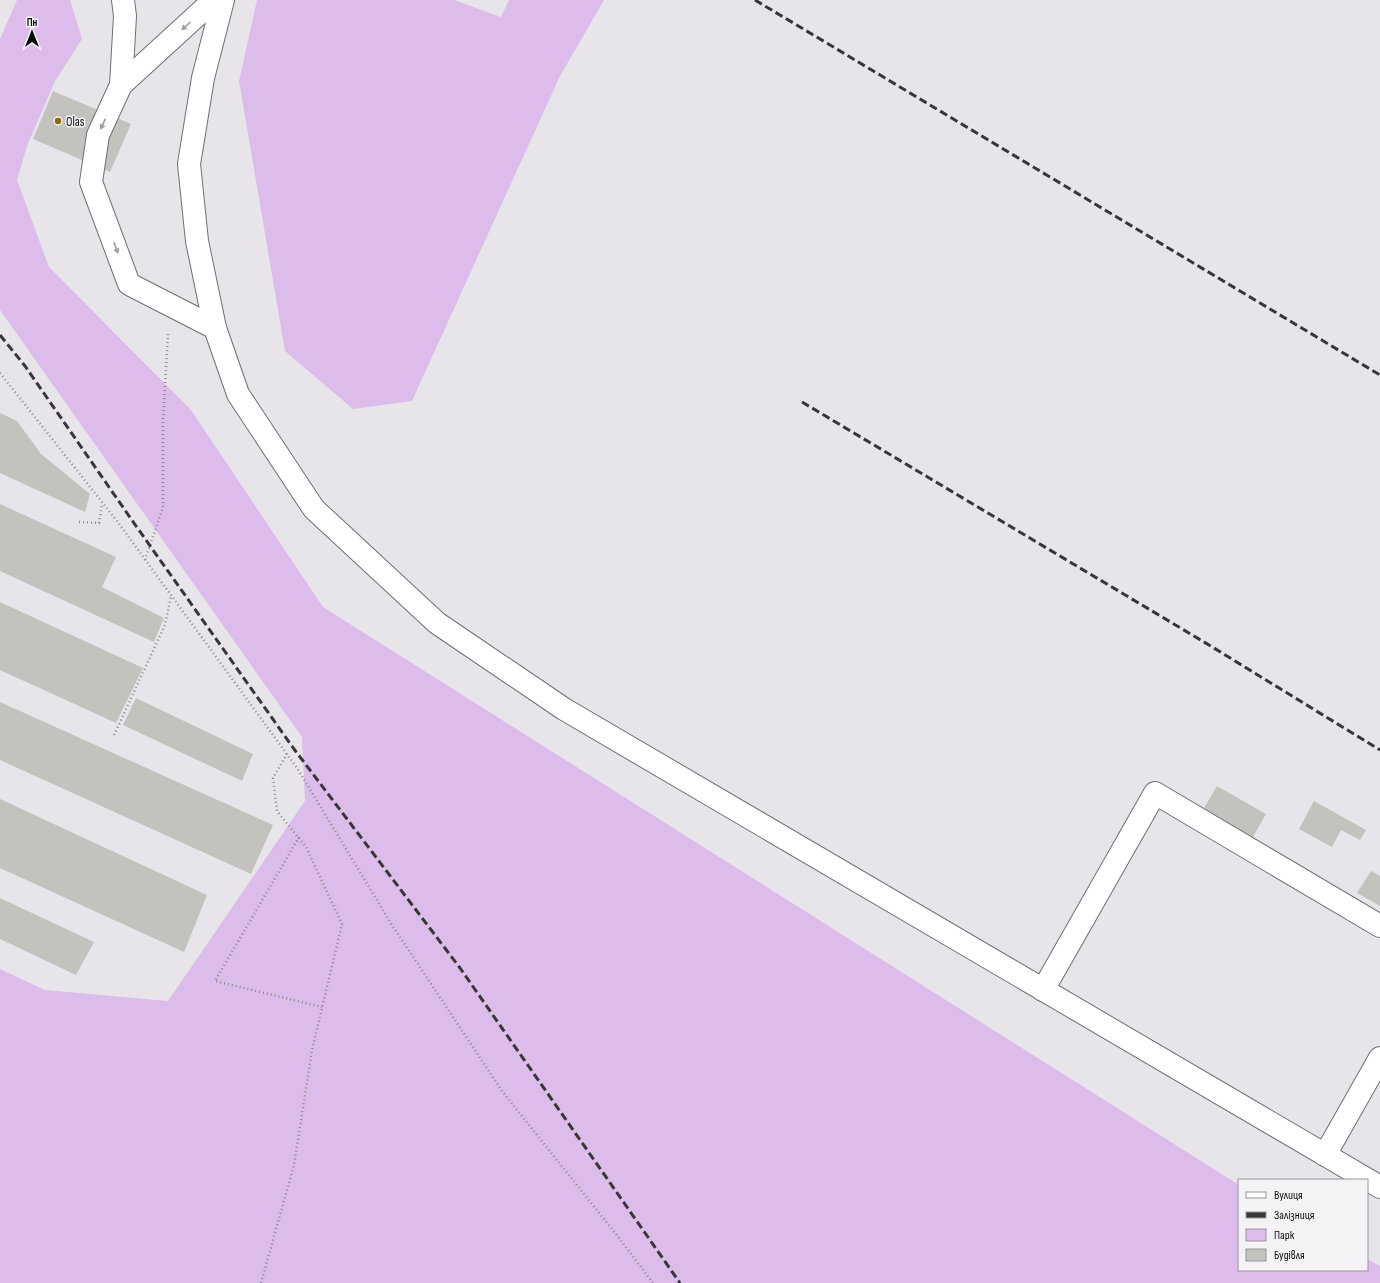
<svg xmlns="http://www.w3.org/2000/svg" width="1380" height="1283" font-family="'Sofia Sans Condensed',sans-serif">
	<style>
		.green { fill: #dcbcea }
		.building { fill: #c4c2be }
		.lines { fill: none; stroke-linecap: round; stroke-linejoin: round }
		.minor-casing { stroke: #706e71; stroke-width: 24 }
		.path { stroke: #8b8a8d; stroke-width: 2.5; stroke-dasharray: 1 3; stroke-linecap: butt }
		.minor { stroke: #fff; stroke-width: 22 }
		.rail { stroke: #373638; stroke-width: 3; stroke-dasharray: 8 4; stroke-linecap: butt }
		.oneway { fill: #9e9e9e }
		.poi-dot { fill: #8b6a0b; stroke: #f5f2f6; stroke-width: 1.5 }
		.labels { text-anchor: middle; stroke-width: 3; stroke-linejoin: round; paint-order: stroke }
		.poi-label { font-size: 13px; fill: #0c0c0d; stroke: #f5f2f6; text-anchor: start }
	</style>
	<rect width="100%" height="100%" fill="#e7e5e9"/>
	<g class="green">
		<path d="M 17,0 L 70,0 L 82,39 L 55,81 L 27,146 L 17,180 L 49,267 L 191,410 L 323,607 L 1239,1185 L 1239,1270 L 1367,1270 L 1367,1259 L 1380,1266 L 1380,1283 L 0,1283 L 0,969 L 45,990 L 168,1001 L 305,801 L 302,737 L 0,310 L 0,39 Z"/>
		<path d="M 257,0 L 454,0 L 501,17 L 509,0 L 604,0 L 560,76 L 412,401 L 353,409 L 285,351 L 239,81 Z"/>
	</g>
	<g class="building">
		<path d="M 53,91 L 131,124 L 110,172 L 33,139 Z"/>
		<path d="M 0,413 L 17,421 L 41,454 L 90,494 L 85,512 L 0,473 Z"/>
		<path d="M 0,504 L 116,557 L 102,587 L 164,618 L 154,642 L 0,571 Z"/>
		<path d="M 0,602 L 143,668 L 116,723 L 0,670 Z"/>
		<path d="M 136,698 L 253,754 L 242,781 L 123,725 Z"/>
		<path d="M 0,702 L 273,825 L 251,874 L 0,760 Z"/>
		<path d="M 1217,786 L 1266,814 L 1253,837 L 1204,808 Z"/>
		<path d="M 0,799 L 207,895 L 184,952 L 0,868 Z"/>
		<path d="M 1314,801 L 1366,830 L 1360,840 L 1341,830 L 1332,847 L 1299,829 Z"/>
		<path d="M 1371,871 L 1380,876 L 1380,906 L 1357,893 Z"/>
		<path d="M 0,898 L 94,942 L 76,975 L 0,939 Z"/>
	</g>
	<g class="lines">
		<g class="minor-casing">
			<g id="minor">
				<path d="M 214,0 L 121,85 L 98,135 L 91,182 L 129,284 L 215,328"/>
				<path d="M 223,0 L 203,78 L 189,164 L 197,241 L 215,328 L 238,394 L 314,509 L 437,623 L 564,709 L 1380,1187"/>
				<path d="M 121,85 L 125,16 L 123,0"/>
				<path d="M 1043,990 L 1155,793 L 1380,926"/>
				<path d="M 1325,1155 L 1380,1058"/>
			</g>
		</g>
		<g class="path">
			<path d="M 0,373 L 117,521 L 297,768 L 392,925 L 502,1091 L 619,1238 L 653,1283"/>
			<path d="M 79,522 L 99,523 L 102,504"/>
			<path d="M 145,560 L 163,507 L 163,420 L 168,334"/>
			<path d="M 114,735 L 165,625 L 171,596"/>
			<path d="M 299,837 L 215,981 L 322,1007"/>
			<path d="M 261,1283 L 294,1165 L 312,1050 L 342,924 L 306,847 L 277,811 L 273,778 L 287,754"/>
		</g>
		<use href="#minor" class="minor"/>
		<g class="rail">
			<path d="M 755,0 L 1380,375"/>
			<path d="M 0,335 L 25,366 L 136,526 L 294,749 L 460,968 L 680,1283"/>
			<path d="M 802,402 L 1209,645 L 1380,750"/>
		</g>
	</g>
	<defs><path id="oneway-solid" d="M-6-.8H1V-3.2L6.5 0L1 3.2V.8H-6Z"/></defs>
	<g class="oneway">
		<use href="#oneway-solid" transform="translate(186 26) rotate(138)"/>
		<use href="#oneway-solid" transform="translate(103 124) rotate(115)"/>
		<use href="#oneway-solid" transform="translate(116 248) rotate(70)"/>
	</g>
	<circle class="poi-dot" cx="58" cy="121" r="4"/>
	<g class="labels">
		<g class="poi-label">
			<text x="66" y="126">Olas</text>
		</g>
	</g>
	<rect x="1238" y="1179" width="130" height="92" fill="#f5f2f6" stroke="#989699"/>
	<rect x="1246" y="1192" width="20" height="6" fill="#ffffff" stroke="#989699"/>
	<text x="1274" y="1199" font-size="12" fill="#0c0c0d">Вулиця</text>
	<rect x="1246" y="1212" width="20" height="6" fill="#373638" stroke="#989699"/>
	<text x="1274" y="1219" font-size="12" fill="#0c0c0d">Залізниця</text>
	<rect x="1246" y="1229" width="20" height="12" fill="#dcbcea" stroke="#989699"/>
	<text x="1274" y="1239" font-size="12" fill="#0c0c0d">Парк</text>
	<rect x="1246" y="1249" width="20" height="12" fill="#c4c2be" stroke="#989699"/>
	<text x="1274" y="1259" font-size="12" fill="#0c0c0d">Будівля</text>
	<g transform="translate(32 32)" stroke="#f5f2f6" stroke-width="3" paint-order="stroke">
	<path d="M0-3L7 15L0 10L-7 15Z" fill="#0c0c0d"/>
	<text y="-6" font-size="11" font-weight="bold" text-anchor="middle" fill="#0c0c0d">Пн</text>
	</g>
</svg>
